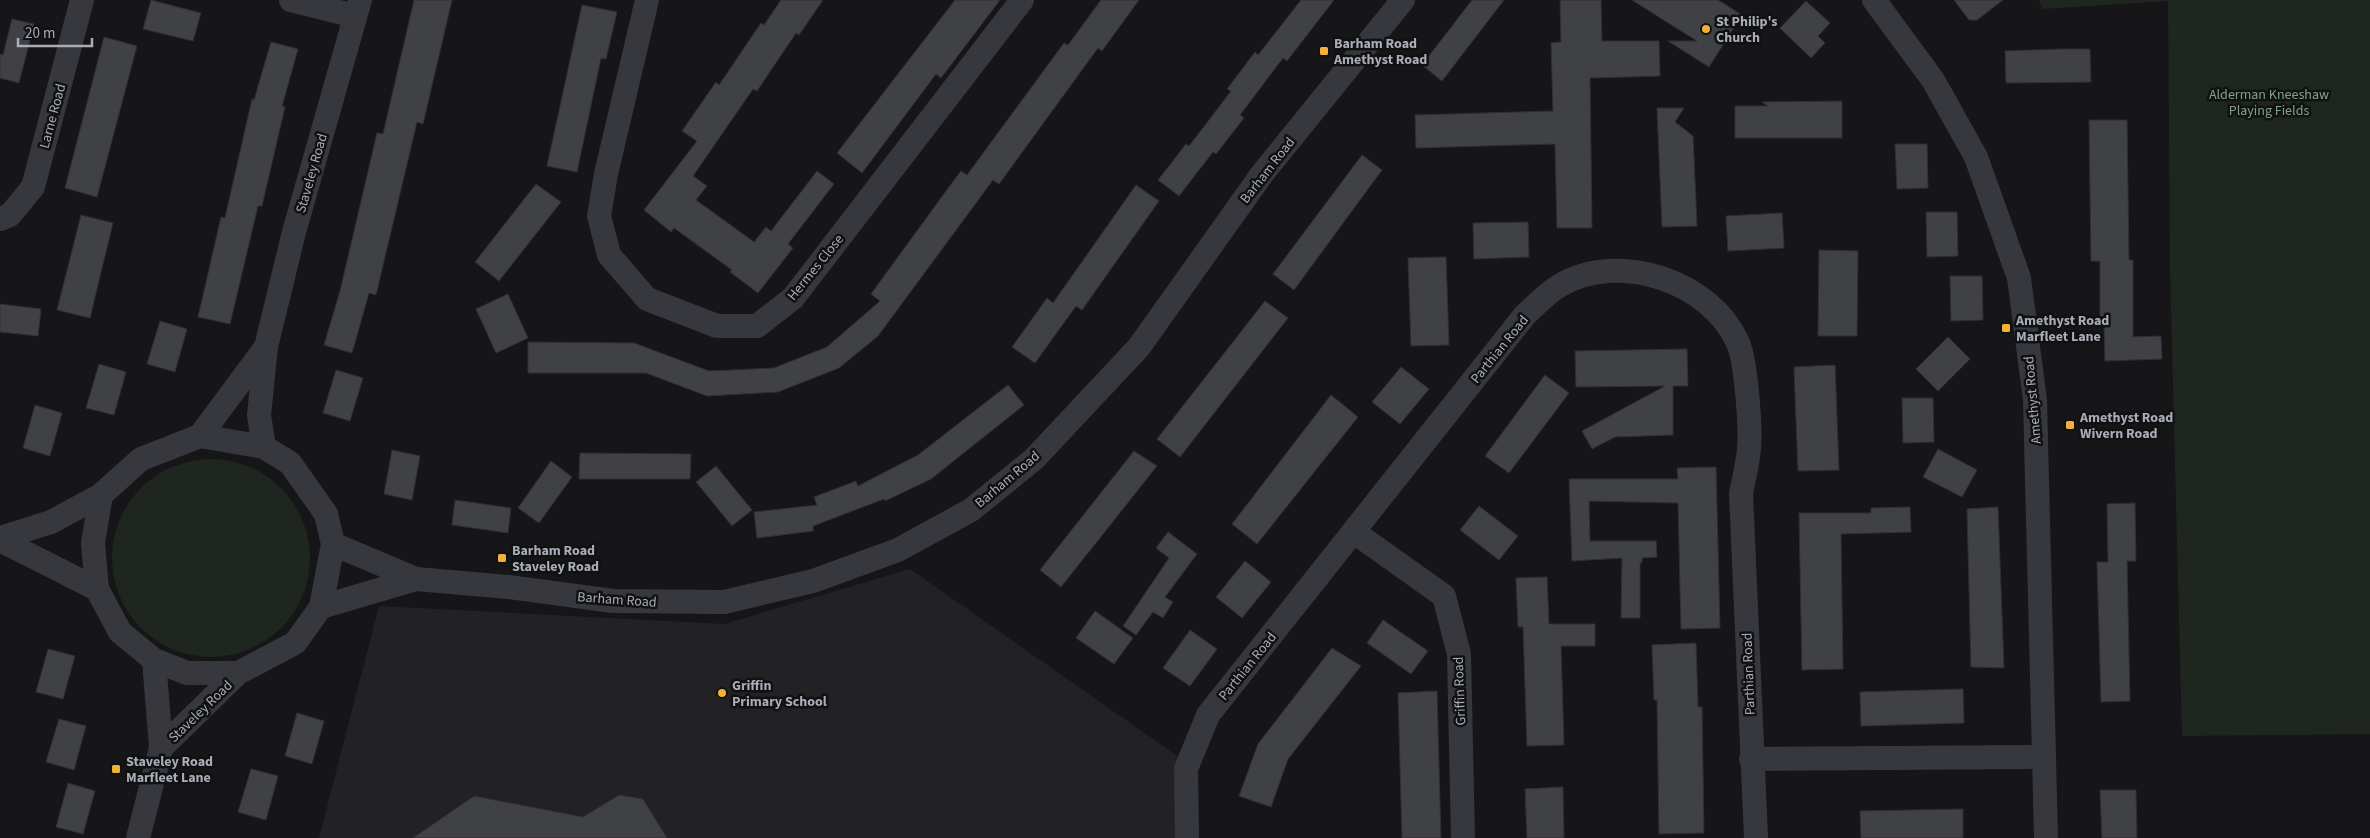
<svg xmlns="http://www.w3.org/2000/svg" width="2370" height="838" font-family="'Source Sans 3',sans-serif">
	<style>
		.built { fill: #222225 }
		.green { fill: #1e261f }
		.building { fill: #404145; stroke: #303034 }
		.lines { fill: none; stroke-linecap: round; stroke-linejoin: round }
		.minor { stroke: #37383d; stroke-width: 24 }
		.poi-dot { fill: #f2b134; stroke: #111113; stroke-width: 2 }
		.labels { text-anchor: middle; stroke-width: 5; stroke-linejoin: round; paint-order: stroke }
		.poi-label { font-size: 14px; font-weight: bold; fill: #a8adb8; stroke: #111113; text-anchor: start }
		.park-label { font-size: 14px; fill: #7fa381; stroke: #111113 }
		.street-label { font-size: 14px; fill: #a8adb8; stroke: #111113 }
	</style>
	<rect width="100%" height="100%" fill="#161618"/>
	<path class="built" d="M 910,569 L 1186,762 L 1185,838 L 319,838 L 379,606 L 724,624 Z"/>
	<g class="green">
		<path d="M 2039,0 L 2370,0 L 2370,734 L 2182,736 L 2170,270 L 2168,1 L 2042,9 Z"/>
		<circle cx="211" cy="558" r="99"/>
	</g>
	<g class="building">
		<path d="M 151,0 L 201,13 L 193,41 L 143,29 Z"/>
		<path d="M 414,0 L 452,0 L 423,124 L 417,122 L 376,295 L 369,293 L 352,353 L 324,345 L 340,291 L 377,133 L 383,134 Z"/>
		<path d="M 781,0 L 823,0 L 799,35 L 796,33 L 757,91 L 753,89 L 693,176 L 707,186 L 696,200 L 754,242 L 766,227 L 771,231 L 817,171 L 834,184 L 788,244 L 793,248 L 758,293 L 730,272 L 732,270 L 674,228 L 671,232 L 644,210 L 697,141 L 682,131 L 716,82 L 719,85 L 761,23 L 764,25 Z"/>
		<path d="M 955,0 L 1000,0 L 941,78 L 936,74 L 862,173 L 837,153 Z"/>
		<path d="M 1101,0 L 1139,0 L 1102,51 L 1098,48 L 999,184 L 993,180 L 878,336 L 839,368 L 778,392 L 707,396 L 646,373 L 528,373 L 528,342 L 634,343 L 709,371 L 774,368 L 827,347 L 880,301 L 871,294 L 946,191 L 961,171 L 967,175 L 1064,43 L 1068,45 Z"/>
		<path d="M 1301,0 L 1334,0 L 1287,61 L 1283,58 L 1240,115 L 1244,118 L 1216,154 L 1213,152 L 1179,196 L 1158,180 L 1186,144 L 1189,146 L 1209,120 L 1231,91 L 1227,89 L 1255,52 L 1258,55 Z"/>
		<path d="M 1472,0 L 1504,0 L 1442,81 L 1422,65 Z"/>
		<path d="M 1560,0 L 1601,0 L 1602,41 L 1659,41 L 1660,76 L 1590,78 L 1592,228 L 1557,228 L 1555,144 L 1416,148 L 1415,115 L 1553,111 L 1551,43 L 1561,42 Z"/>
		<path d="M 1632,0 L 1718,0 L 1742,15 L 1709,67 L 1668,41 L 1697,41 Z"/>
		<path d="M 1954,0 L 2003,0 L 1977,20 L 1969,20 Z"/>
		<path d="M 1806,1 L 1830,23 L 1818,36 L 1825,43 L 1811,58 L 1780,28 Z"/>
		<path d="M 582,5 L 617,12 L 606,59 L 601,58 L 577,172 L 547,166 Z"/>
		<path d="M 12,19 L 34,24 L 19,83 L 0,78 L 0,54 L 3,55 Z"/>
		<path d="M 104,37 L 137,46 L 97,197 L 65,188 Z"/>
		<path d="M 271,42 L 298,49 L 282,106 L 285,107 L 262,206 L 258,206 L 230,324 L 198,317 L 221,217 L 225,218 L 252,99 L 254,100 Z"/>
		<path d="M 2062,49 L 2090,49 L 2091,82 L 2006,83 L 2005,51 Z"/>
		<path d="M 1842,101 L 1842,138 L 1735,138 L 1735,106 L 1768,106 L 1762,102 Z"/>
		<path d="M 1657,108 L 1684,108 L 1675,122 L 1693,136 L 1697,226 L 1662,227 Z"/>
		<path d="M 2089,120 L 2127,120 L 2129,260 L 2133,260 L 2133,337 L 2161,336 L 2162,359 L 2105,361 L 2104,320 L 2100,320 L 2100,261 L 2091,261 Z"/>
		<path d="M 1895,144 L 1927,144 L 1928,188 L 1897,189 Z"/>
		<path d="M 1362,155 L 1382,170 L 1294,290 L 1273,274 Z"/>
		<path d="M 536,184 L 561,202 L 499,281 L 475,262 Z"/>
		<path d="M 1136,185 L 1159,201 L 1082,310 L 1076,306 L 1035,363 L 1012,347 L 1047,298 L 1053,303 Z"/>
		<path d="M 1926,212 L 1957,212 L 1958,256 L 1927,257 Z"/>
		<path d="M 1782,213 L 1784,248 L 1728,251 L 1726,216 Z"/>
		<path d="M 81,215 L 113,223 L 90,318 L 57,310 Z"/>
		<path d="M 1528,222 L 1529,257 L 1474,259 L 1473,223 Z"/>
		<path d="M 1819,250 L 1858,251 L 1857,336 L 1818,336 Z"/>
		<path d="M 1446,257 L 1449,345 L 1411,346 L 1408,258 Z"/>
		<path d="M 1950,276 L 1982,276 L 1983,320 L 1951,321 Z"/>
		<path d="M 508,294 L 528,338 L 496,353 L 476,309 Z"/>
		<path d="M 1265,301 L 1288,318 L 1180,457 L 1157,439 Z"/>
		<path d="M 0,304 L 41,309 L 38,336 L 0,332 Z"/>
		<path d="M 160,321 L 187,329 L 175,372 L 147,364 Z"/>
		<path d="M 1948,337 L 1970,359 L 1938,391 L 1916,369 Z"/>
		<path d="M 1687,349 L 1688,386 L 1673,386 L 1673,435 L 1615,437 L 1592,449 L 1582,431 L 1665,386 L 1576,387 L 1575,351 Z"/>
		<path d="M 99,364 L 126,372 L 114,415 L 86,408 Z"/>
		<path d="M 1835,365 L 1839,470 L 1798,471 L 1794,367 Z"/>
		<path d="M 1401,367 L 1429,389 L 1400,424 L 1372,402 Z"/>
		<path d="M 336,370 L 363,378 L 350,421 L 323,413 Z"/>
		<path d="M 1545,375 L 1569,393 L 1509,473 L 1485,456 Z"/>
		<path d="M 1008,385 L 1024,405 L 931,479 L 885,501 L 884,499 L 813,526 L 813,531 L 757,538 L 754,512 L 817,505 L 814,497 L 856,481 L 858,486 L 918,455 Z"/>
		<path d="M 1331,395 L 1358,417 L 1257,544 L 1232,524 Z"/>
		<path d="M 1902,398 L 1933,398 L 1934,442 L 1903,443 Z"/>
		<path d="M 35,405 L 62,413 L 50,456 L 23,448 Z"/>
		<path d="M 1938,449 L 1977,470 L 1962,497 L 1923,477 Z"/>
		<path d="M 392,450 L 420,456 L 412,500 L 384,494 Z"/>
		<path d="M 1134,451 L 1157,466 L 1061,587 L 1040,570 Z"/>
		<path d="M 580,453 L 691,454 L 690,479 L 579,479 Z"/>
		<path d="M 551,461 L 572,477 L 539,523 L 518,508 Z"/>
		<path d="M 716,466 L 752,510 L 732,526 L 696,482 Z"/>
		<path d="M 1716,467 L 1720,628 L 1681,629 L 1678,503 L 1589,501 L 1590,541 L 1656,541 L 1657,557 L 1642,558 L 1642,563 L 1640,563 L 1640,618 L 1621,618 L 1622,558 L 1572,561 L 1569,479 L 1678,479 L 1677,468 Z"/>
		<path d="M 455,500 L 511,508 L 508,533 L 452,525 Z"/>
		<path d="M 2135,503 L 2136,561 L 2127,561 L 2130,701 L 2101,702 L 2097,562 L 2108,562 L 2107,504 Z"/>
		<path d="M 1479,506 L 1518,536 L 1499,560 L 1460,530 Z"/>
		<path d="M 1910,507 L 1911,532 L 1841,534 L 1843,669 L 1802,670 L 1799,513 L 1871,513 L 1871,508 Z"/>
		<path d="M 1998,507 L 2004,668 L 1971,667 L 1967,509 Z"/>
		<path d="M 1168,532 L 1197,554 L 1165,597 L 1173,602 L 1163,618 L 1153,612 L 1136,635 L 1123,626 L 1169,558 L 1156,548 Z"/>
		<path d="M 1245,561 L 1271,582 L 1242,618 L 1216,597 Z"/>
		<path d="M 1547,577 L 1549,624 L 1595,624 L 1595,646 L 1561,646 L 1564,745 L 1527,746 L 1523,627 L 1518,627 L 1516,578 Z"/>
		<path d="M 1095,611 L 1133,638 L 1114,664 L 1076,638 Z"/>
		<path d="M 1383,620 L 1428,651 L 1411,674 L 1367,643 Z"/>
		<path d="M 1190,630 L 1217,649 L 1190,686 L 1163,668 Z"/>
		<path d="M 1696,643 L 1698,707 L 1702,707 L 1704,833 L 1659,834 L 1657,700 L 1654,700 L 1652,645 Z"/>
		<path d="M 1332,648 L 1361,666 L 1288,759 L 1271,807 L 1239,796 L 1258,744 Z"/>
		<path d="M 48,649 L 75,656 L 63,699 L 36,692 Z"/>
		<path d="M 1963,689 L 1964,723 L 1861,726 L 1860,692 Z"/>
		<path d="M 1437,691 L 1441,838 L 1402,838 L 1398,693 Z"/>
		<path d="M 297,713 L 324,721 L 312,764 L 285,756 Z"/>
		<path d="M 59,719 L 86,726 L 74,770 L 46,762 Z"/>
		<path d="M 251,769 L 278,776 L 266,820 L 238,812 Z"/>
		<path d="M 68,783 L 95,791 L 83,834 L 56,827 Z"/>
		<path d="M 1563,787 L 1564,838 L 1527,838 L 1525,789 Z"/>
		<path d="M 2100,790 L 2136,790 L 2137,838 L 2102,838 Z"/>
		<path d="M 619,795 L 643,799 L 667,838 L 413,838 L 474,796 L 583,817 Z"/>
		<path d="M 1963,809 L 1963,838 L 1861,838 L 1860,811 Z"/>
	</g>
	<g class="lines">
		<g class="minor">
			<path d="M 291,0 L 355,16"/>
			<path d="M 647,0 L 606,174 L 599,216 L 609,255 L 647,299 L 717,326 L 757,326 L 793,298 L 1022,0"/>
			<path d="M 1874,0 L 1933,80 L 1976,157 L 2019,278 L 2035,400 L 2046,838"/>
			<path d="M 0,219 L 10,215 L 33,187 L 82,0"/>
			<path d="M 200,436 L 266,347"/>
			<path d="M 264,447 L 259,415 L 266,347 L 294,232 L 360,0"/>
			<path d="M 1354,532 L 1444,596 L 1459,654 L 1463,838"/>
			<path d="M 0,538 L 51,522 L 101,495 L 141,459 L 200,436 L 264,447 L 290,463 L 326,514 L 333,544 L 321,607 L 295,643 L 238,673 L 187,673 L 154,660 L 120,632 L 97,589 L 93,543 L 101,495"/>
			<path d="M 0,540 L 97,589"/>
			<path d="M 333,544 L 416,579 L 508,587 L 613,601 L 724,602 L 813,581 L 898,550 L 971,510 L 1034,459 L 1139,347 L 1262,174 L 1403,0"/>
			<path d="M 321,607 L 416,579"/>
			<path d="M 161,748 L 238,673"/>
			<path d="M 1751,759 L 2044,757"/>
			<path d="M 138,838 L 161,748 L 154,660"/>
			<path d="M 1187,838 L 1186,769 L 1208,715 L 1525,315 C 1535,306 1547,293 1559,286 C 1618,250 1711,281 1738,343 C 1746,361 1751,428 1749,448 C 1748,463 1744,478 1741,493 L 1756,838"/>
		</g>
	</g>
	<g class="poi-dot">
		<circle cx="1706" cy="29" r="5"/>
		<rect x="1319" y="46" width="10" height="10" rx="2.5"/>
		<rect x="2001" y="323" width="10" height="10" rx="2.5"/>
		<rect x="2065" y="420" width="10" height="10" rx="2.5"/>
		<rect x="497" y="553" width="10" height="10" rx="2.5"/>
		<circle cx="722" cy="693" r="5"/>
		<rect x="111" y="764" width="10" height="10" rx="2.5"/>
	</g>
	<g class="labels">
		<g class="poi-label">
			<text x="1716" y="26">St Philip's<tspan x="1716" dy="16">Church</tspan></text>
			<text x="1334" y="48">Barham Road<tspan x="1334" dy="16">Amethyst Road</tspan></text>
			<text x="2016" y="325">Amethyst Road<tspan x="2016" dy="16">Marfleet Lane</tspan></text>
			<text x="2080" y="422">Amethyst Road<tspan x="2080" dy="16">Wivern Road</tspan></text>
			<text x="512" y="555">Barham Road<tspan x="512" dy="16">Staveley Road</tspan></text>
			<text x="732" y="690">Griffin<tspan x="732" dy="16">Primary School</tspan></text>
			<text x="126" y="766">Staveley Road<tspan x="126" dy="16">Marfleet Lane</tspan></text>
		</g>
		<g class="park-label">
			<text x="2269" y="99">Alderman Kneeshaw<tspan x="2269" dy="16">Playing Fields</tspan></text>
		</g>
		<g class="street-label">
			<text transform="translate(52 116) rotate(-75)" y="5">Larne Road</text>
			<text transform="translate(1267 170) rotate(-52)" y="5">Barham Road</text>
			<text transform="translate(311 173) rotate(-74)" y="5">Staveley Road</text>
			<text transform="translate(815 267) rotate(-51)" y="5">Hermes Close</text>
			<text transform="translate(1499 349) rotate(-51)" y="5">Parthian Road</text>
			<text transform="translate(2032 400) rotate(-95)" y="5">Amethyst Road</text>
			<text transform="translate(1007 479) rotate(-40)" y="5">Barham Road</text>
			<text transform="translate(617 599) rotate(4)" y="5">Barham Road</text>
			<text transform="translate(1247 666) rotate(-51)" y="5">Parthian Road</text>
			<text transform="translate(1748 674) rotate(-92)" y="5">Parthian Road</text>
			<text transform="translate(1459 691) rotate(-92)" y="5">Griffin Road</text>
			<text transform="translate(200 711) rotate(-44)" y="5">Staveley Road</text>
		</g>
	</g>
	<path d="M18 38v8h74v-8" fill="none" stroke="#a8adb8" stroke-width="2.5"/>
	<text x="25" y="38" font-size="15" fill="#a8adb8" stroke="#111113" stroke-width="4" paint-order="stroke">20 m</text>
</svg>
